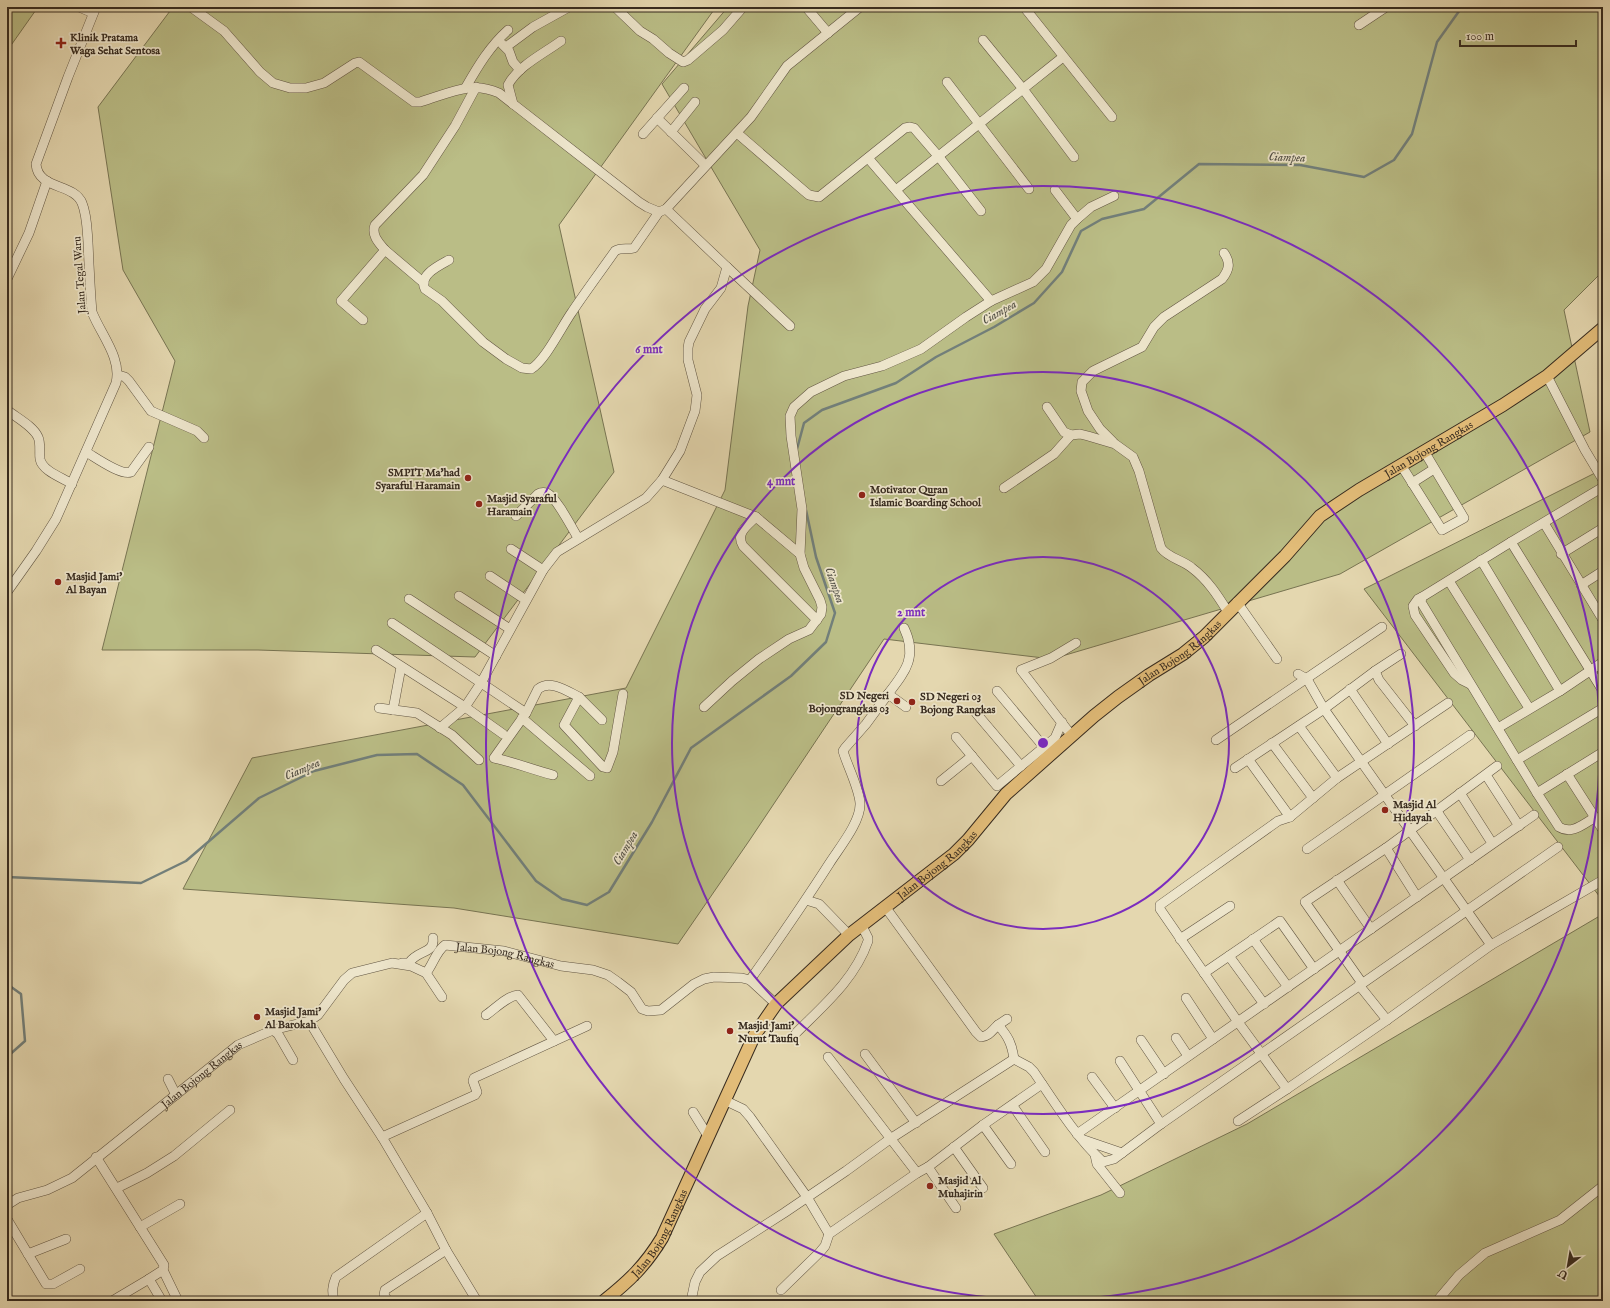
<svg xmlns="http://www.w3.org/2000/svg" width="1610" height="1308" font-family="'IM FELL English',serif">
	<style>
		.green { fill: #babd86; stroke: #787452 }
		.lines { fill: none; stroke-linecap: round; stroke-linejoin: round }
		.stream { stroke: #727f7a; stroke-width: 2.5 }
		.minor-casing { stroke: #625643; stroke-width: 10 }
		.major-casing { stroke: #372b1f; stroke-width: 14 }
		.minor { stroke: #ede5cb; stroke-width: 9 }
		.major { stroke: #e2bc78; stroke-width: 12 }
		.ring { fill: none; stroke: #7b2cbf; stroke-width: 2 }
		.poi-dot { fill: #8f2418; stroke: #ede5cb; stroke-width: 1.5 }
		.labels { text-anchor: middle; stroke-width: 3.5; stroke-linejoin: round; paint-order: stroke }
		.poi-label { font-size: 11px; font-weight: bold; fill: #372b1f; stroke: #ede5cb; text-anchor: start }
		.street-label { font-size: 11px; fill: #372b1f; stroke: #ede5cb }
		.water-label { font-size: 12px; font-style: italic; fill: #504e45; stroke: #ede5cb }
		.centre { fill: #7b2cbf; stroke: #ede5cb; stroke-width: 2 }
		.ring-label { font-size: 12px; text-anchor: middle; font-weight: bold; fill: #7b2cbf; stroke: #ede5cb; stroke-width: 3.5; stroke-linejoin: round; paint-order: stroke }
	</style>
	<rect width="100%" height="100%" fill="#e4d7af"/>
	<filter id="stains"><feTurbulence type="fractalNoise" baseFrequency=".005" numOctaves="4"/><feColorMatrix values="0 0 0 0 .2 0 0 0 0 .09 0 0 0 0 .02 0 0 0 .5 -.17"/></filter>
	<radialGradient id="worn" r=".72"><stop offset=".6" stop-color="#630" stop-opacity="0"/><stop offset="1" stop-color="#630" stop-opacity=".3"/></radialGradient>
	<g class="green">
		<path d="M 7,7 L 38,7 L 7,51 Z"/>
		<path d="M 173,7 L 716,7 L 559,225 L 614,472 L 475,657 L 258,650 L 102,650 L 175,361 L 123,270 L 98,107 Z"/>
		<path d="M 728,7 L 1603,7 L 1603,271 L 1564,310 L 1590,432 L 1340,574 L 1052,659 L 884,639 L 749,841 L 678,944 L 454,908 L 183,889 L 252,758 L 626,688 L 725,490 L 748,306 L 760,250 L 662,84 Z"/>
		<path d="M 1603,469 L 1603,901 L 1364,589 Z"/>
		<path d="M 1603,914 L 1603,1301 L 1039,1301 L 994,1234 L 1101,1195 L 1247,1124 Z"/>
	</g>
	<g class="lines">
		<g class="stream">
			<path d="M 797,449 L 804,423 L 822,410 L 896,383 L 936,357 L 994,327 L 1034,303 L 1062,272 L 1081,231 L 1102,219 L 1144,209 L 1199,164 L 1300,165 L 1364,177 L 1394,160 L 1412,134 L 1437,42 L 1462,7"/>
			<path d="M 7,877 L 141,883 L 186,861 L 259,798 L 314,771 L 377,755 L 417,754 L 463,785 L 536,881 L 562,899 L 587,905 L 609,892 L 652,822 L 691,748 L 791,676 L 826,642 L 835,613 L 816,557 L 806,510"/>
			<path d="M 7,984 L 21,994 L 25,1041 L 7,1057"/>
		</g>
		<g class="minor-casing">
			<g id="minor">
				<path d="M 79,7 L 93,13"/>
				<path d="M 191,7 L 224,31 L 260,72 L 273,83 L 290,88 L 306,88 L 324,83 L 355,63 L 359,62 L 414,102 L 420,102 C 448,94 470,80 499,93 L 639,202 L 647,207 L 659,212 L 666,209 L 751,117 L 787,66 L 860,7"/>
				<path d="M 615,7 L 640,31 L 653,39 L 669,53 L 683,62 L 688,60 L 723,30 L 743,7"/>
				<path d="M 806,7 L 828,33"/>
				<path d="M 1024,7 L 1112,117"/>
				<path d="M 1359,25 L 1386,7"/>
				<path d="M 983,40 L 1023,89 L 1074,157"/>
				<path d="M 502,44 L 509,51 L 513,62 L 520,70"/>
				<path d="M 506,47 L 533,27 L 569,7"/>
				<path d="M 947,82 L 1029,189"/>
				<path d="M 466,87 C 478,66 490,46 508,30"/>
				<path d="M 513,104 L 508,85 C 518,66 543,54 561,41"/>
				<path d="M 657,118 L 705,165"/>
				<path d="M 671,132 L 695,102"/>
				<path d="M 737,133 L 803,190 L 809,195 L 819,197 L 905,128 L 910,127 L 914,128 L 939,157 L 981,211"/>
				<path d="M 643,134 L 684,88"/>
				<path d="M 868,158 L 991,301"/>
				<path d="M 896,190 L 1063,57"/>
				<path d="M 1055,190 L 1077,219"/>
				<path d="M 385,250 C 379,243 371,235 375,225 L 423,175 L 455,126 L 476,87"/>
				<path d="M 449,260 C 440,265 418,275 425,289 L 442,301 L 483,342 L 506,359 L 522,368 L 531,369 C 545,361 562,326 572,312 C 586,291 601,271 615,251 C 621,247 628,250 634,248 L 659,212"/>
				<path d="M 727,267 L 790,326"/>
				<path d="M 7,279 L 29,233 L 47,181"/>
				<path d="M 363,320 L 341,301 L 385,250 L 424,283"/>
				<path d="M 118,375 L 125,377 L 129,381 L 151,411 L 197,431 L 204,438"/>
				<path d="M 1547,376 L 1585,450 L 1603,480"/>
				<path d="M 1047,407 L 1064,432 L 1071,435 L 1080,434 L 1088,436 L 1115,444 L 1133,457 L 1139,471 L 1161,548 C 1168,558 1183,560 1192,568 C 1208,580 1218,596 1228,612"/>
				<path d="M 7,410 C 17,418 33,426 38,437 C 41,443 39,452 40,459 C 42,471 63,478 72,484"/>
				<path d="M 1113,442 L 1100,429 L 1088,411 L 1081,391 L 1082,382 L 1093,371 L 1142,347 L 1154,327 L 1164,317 L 1222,279 C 1229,270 1231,263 1224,253"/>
				<path d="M 86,452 C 95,457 121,476 131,472 L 149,447"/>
				<path d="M 1401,465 L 1442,530 L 1464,518 L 1424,451"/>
				<path d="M 662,480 L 756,517"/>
				<path d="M 1412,483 L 1434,469"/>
				<path d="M 1004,488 L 1054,454 L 1071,435"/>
				<path d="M 516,516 L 538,494 C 541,492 543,492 547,493 C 556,497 572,528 578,538"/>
				<path d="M 1544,523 L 1603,620"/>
				<path d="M 1511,542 L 1603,691"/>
				<path d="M 511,549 L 543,570"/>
				<path d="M 800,554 L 756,517 C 748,525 735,533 743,546 L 817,620"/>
				<path d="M 1561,554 L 1603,528"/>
				<path d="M 1481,560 L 1560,691"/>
				<path d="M 490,576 L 526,600"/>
				<path d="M 1449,581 L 1529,708"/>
				<path d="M 1581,585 L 1603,571"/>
				<path d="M 7,592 L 36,551 L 56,519 L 116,383 C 122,358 101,335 92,312 C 90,289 89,265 88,242 C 87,229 87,215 82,203 C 74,183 38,190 36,164 L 68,77 L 96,7"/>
				<path d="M 459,596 L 510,629"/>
				<path d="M 1422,597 L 1418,599 L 1413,606 L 1415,615 L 1454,673 L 1462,680 L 1470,684"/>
				<path d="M 409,599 L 496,656"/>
				<path d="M 1237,602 L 1277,659"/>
				<path d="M 392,623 L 526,713"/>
				<path d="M 376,650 L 465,707 L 503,734"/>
				<path d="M 1375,671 L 1401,654"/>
				<path d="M 1298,674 L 1307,679 L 1324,709 L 1491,945"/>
				<path d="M 1350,689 L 1388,744"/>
				<path d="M 997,691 L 1044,747"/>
				<path d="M 888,694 C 905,672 918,657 904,628"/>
				<path d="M 579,697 L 602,720"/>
				<path d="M 1448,703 L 1337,778 L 1290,817 L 1278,821 L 1160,905 L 1160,909 L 1238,1022 L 1287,1089 L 1387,1020 L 1491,945 L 1603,880"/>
				<path d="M 704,707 L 732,681 L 759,659 L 789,639 L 809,630 L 821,614 L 822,607 L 820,600 L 804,568 L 800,554 L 802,509 L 791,436 L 790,416 L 794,407 L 811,392 L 844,376 L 882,366 L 921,349 L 966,317 L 991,301 L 1033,282 L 1046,269 L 1071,225 L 1077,219 L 1091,207 L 1114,196"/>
				<path d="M 379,708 L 417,713 L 452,735 L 479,760"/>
				<path d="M 393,710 L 401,667"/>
				<path d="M 976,713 L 1021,766"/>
				<path d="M 522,718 L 590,776"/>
				<path d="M 1299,726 L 1337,778"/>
				<path d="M 440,728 L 465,707 L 481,683 L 543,570 L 557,552 L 646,498 L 662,480 L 680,451 L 695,411 L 697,395 L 688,360 L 688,348 L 689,342 L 705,309 L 721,288 L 727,267 L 666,209"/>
				<path d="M 1498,728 L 1560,691 L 1603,662"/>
				<path d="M 1072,736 L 1021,670 L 1051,658 L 1076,643"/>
				<path d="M 956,737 L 997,786 L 1055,738 L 1062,722"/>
				<path d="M 1216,740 L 1382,627"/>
				<path d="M 1272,743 L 1313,798"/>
				<path d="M 1248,759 L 1290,817"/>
				<path d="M 1517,760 L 1603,708"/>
				<path d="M 1235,768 L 1324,709 L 1375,671 L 1379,680 L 1415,726"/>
				<path d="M 1567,774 L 1603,830"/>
				<path d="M 553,775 C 533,770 514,762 494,758 L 526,713 L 538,689 C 550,679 567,691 579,697 L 564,725 L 603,767 L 607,768 L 613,752 L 623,694"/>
				<path d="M 1486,775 L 1519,826"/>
				<path d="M 941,781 L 972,756"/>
				<path d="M 1460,793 L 1492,843"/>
				<path d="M 1537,793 L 1603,752"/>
				<path d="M 1436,810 L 1470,860"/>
				<path d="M 1594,818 C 1583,824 1572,835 1559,827 L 1537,793 L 1421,602 L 1422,597 L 1511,542 L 1603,487"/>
				<path d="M 1386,848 L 1417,897"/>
				<path d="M 1307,849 L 1470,735"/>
				<path d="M 1337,880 L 1371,929"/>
				<path d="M 806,900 L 819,904 L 849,935"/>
				<path d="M 886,908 L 976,1032 L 981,1037 C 990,1036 992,1030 998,1025 C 1001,1023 1004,1021 1007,1019"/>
				<path d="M 1180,939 L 1230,906"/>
				<path d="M 1253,939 L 1288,987"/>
				<path d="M 1229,956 L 1264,1004"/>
				<path d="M 402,963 L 409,963 C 417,950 435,954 433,938"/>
				<path d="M 426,973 L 442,997"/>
				<path d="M 1204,973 L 1280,921 L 1314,969"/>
				<path d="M 750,980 C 777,942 804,903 829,864 C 839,848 861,822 860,803 C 859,788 847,765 843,751 L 845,748 L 866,724 L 888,694 L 906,707"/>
				<path d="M 1362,983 L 1305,902 L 1386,848 L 1497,766"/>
				<path d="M 1359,985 L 1387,1020"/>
				<path d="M 1186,998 L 1213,1039"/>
				<path d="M 486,1015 C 495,1009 507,996 518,995 L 554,1041"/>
				<path d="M 309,1021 L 344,1079 L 382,1137 L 427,1213"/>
				<path d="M 998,1025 C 1008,1036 1012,1044 1014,1059"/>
				<path d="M 273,1030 L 278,1034 L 293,1060"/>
				<path d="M 796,1033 C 824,1005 855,979 868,941 L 868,938 L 862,926"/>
				<path d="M 1176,1038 L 1188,1056"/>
				<path d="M 1141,1040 L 1164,1074"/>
				<path d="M 865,1054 L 916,1123"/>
				<path d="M 828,1057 L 917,1173"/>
				<path d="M 1120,1061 L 1161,1124"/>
				<path d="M 1092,1077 L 1115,1108"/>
				<path d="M 168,1079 L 176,1095"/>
				<path d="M 724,1100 L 743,1109 L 750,1117 L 807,1197 L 829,1234 L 917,1173 L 928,1167 L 983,1125 L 1042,1084"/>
				<path d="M 1013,1106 L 1045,1152"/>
				<path d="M 693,1112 L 708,1136"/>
				<path d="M 1238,1121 L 1287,1089"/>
				<path d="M 983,1125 L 1011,1164"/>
				<path d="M 1077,1134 L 1534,815"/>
				<path d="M 382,1137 L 475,1095 L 477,1092 L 473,1081 L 474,1078 L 587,1026"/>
				<path d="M 1084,1140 L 1122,1153"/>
				<path d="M 954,1147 L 983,1188"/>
				<path d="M 1095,1155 L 1097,1164 L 1120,1193"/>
				<path d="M 96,1157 L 164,1265 L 163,1270 L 149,1279"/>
				<path d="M 928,1167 L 956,1208"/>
				<path d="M 117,1188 L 147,1173 L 174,1156 L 230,1110"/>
				<path id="s1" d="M 7,1205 L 18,1198 L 47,1190 L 72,1178 L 238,1045 L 273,1030 L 309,1021 L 318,1015 L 344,980 L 352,973 L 392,963 L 411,966 L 426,973 C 433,965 436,951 445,945 L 504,951 L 561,966 L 593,970 L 608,975 L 618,982 L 631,992 L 642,1009 L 648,1011 L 661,1010 L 694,984 L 704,979 L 714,977 L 742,978 L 750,980 L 776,1004"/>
				<path d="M 7,1219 L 46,1284 L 53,1284 L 80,1269"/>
				<path d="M 140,1227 L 180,1204"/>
				<path d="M 28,1254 L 66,1239"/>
				<path d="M 163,1270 L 178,1301"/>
				<path d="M 781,1290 L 820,1252 L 825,1246 L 829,1234"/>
				<path d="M 112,1301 L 149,1279 L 162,1301"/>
				<path d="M 334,1301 C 332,1292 332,1286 336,1277 L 427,1213 L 446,1250 L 477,1301"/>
				<path d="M 388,1301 L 384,1295 L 385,1290 L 446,1250"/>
				<path d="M 691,1301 L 695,1282 L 700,1272 L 717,1256 L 784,1213 L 846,1171 L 890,1139 L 1014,1059 L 1029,1067 L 1034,1072 C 1055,1103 1075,1136 1103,1162 L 1114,1159 L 1161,1124 L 1558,847"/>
				<path d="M 1437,1301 L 1459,1275 L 1485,1253 L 1560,1220 L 1603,1186"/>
			</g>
		</g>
		<g class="major-casing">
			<g id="major">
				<path id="s2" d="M 604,1301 C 629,1281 645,1266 662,1238 L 754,1036 L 776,1004 L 849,935 L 954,854 L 968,840 L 1006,794 L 1094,716 L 1118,697 L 1149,675 L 1183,654 L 1204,637 L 1285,556 L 1320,516 L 1359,490 L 1503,405 L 1547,376 L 1603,328"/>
			</g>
		</g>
		<use href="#minor" class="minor"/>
		<use href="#major" class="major"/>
	</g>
	<g class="ring">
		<circle cx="1043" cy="743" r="186"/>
		<circle cx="1043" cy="743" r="371"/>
		<circle cx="1043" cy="743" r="557"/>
	</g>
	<g class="poi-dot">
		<path d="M59 37h4v4h4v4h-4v4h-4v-4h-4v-4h4z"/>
		<circle cx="468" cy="478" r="4"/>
		<circle cx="862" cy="495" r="4"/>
		<circle cx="479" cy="504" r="4"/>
		<circle cx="58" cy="582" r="4"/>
		<circle cx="897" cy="701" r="4"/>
		<circle cx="912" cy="702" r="4"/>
		<circle cx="1385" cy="810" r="4"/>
		<circle cx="257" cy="1017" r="4"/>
		<circle cx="730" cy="1031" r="4"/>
		<circle cx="930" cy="1186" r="4"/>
	</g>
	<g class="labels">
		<g class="poi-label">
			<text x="70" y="41">Klinik Pratama<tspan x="70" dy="13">Waga Sehat Sentosa</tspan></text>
			<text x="460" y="476" text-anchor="end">SMPIT Ma'had<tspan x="460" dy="13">Syaraful Haramain</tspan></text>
			<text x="870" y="493">Motivator Quran<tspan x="870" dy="13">Islamic Boarding School</tspan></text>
			<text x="487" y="502">Masjid Syaraful<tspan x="487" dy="13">Haramain</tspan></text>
			<text x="66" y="580">Masjid Jami'<tspan x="66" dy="13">Al Bayan</tspan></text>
			<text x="889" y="699" text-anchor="end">SD Negeri<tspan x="889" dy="13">Bojongrangkas 03</tspan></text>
			<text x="920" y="700">SD Negeri 03<tspan x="920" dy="13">Bojong Rangkas</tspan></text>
			<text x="1393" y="808">Masjid Al<tspan x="1393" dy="13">Hidayah</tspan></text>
			<text x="265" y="1015">Masjid Jami'<tspan x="265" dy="13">Al Barokah</tspan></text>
			<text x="738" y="1029">Masjid Jami'<tspan x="738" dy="13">Nurut Taufiq</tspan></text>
			<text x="938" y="1184">Masjid Al<tspan x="938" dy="13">Muhajirin</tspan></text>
		</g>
		<g class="street-label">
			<text transform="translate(79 275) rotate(-94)" y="4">Jalan Tegal Waru</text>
			<text dy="4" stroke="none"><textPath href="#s2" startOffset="1208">Jalan Bojong Rangkas</textPath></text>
			<text dy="4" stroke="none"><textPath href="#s2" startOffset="884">Jalan Bojong Rangkas</textPath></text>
			<text dy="4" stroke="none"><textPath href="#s2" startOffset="560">Jalan Bojong Rangkas</textPath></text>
			<text dy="4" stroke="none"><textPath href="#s1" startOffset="596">Jalan Bojong Rangkas</textPath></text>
			<text dy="4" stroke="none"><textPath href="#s1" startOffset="237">Jalan Bojong Rangkas</textPath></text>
			<text dy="4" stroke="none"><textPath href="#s2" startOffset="89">Jalan Bojong Rangkas</textPath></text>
		</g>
		<g class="water-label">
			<text transform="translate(1287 157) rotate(2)" y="4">Ciampea</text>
			<text transform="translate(999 312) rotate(-29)" y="4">Ciampea</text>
			<text transform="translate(835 585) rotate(71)" y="4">Ciampea</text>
			<text transform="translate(302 769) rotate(-23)" y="4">Ciampea</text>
			<text transform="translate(625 848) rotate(-59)" y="4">Ciampea</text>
		</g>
	</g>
	<circle cx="1043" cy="743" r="6" class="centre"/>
	<g class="ring-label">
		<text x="649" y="353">6 mnt</text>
		<text x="781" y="485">4 mnt</text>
		<text x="911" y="616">2 mnt</text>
	</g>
	<rect width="1610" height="1308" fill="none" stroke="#e4d7af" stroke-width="24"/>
	<rect x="8" y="8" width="1594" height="1292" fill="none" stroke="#372b1f" stroke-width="2"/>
	<rect x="12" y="12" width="1586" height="1284" fill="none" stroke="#372b1f"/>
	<g transform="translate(1568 1266) rotate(211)" stroke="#ede5cb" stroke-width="3" paint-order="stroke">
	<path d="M0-3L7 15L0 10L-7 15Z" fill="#372b1f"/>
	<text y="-6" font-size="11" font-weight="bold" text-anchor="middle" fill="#372b1f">U</text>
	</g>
	<path d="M1460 40v6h116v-6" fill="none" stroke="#372b1f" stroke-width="2"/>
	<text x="1466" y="40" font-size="12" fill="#372b1f" stroke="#ede5cb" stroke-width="3" paint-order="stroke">100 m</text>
	<rect width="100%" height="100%" filter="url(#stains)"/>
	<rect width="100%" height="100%" fill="url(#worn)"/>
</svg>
